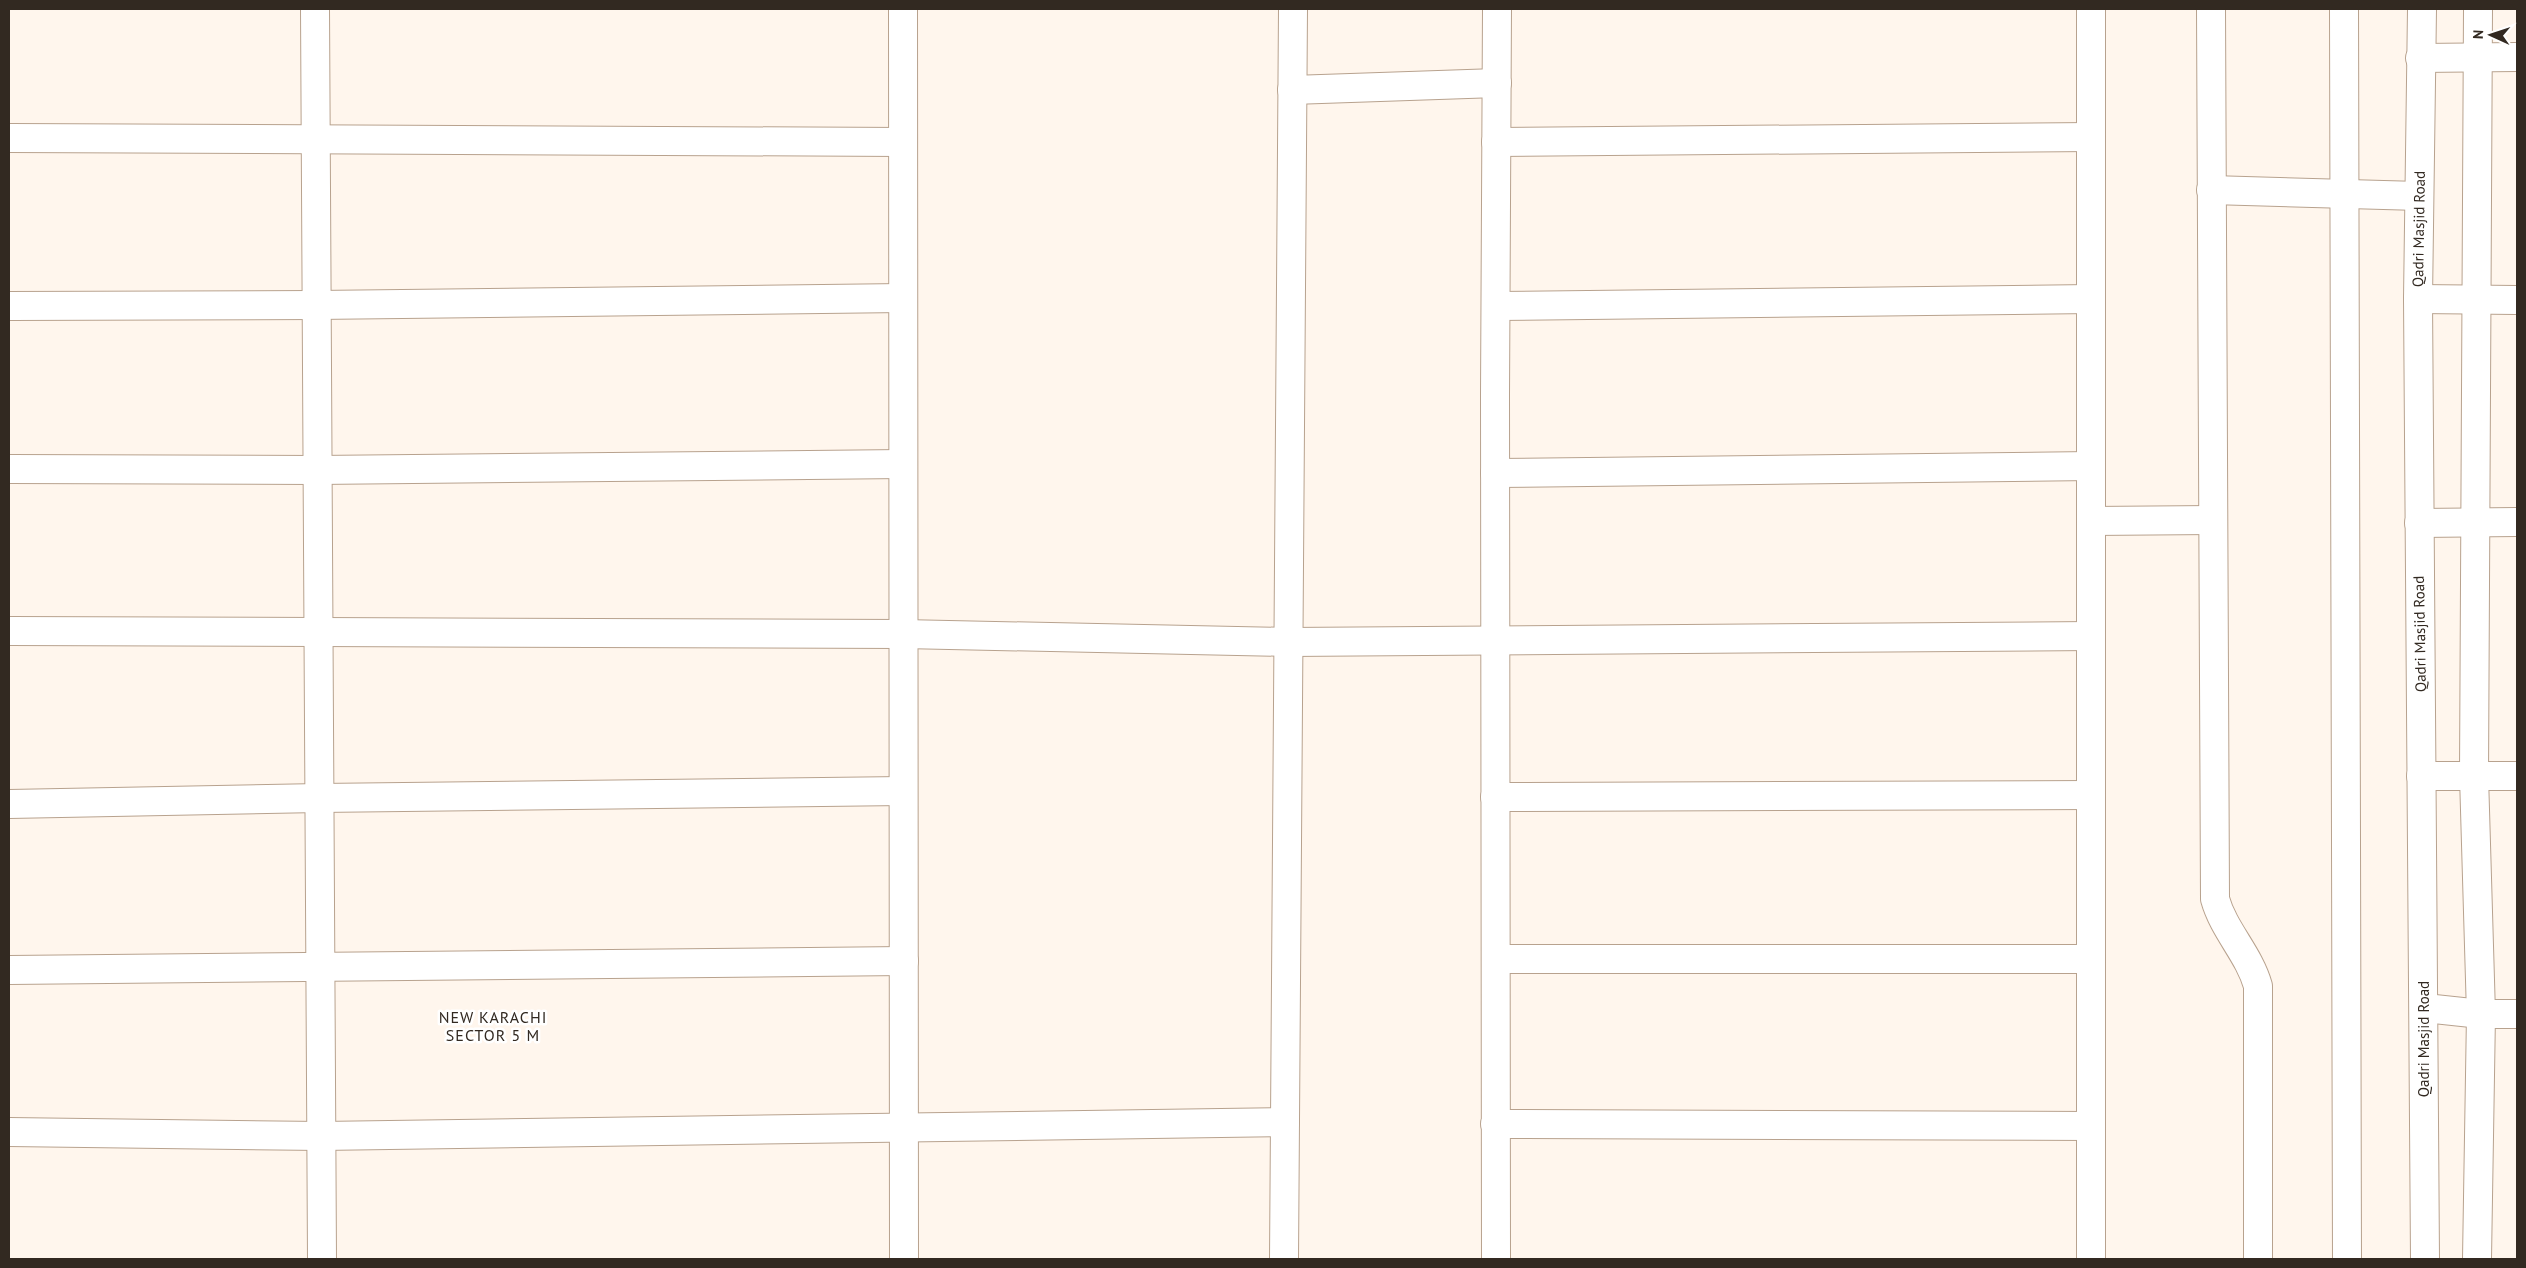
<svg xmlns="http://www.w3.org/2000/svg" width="2526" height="1268" font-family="'PT Sans',sans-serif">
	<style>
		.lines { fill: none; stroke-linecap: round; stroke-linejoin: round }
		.street-casing { stroke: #b8a28e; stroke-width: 30 }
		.secondary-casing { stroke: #b8a28e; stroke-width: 30 }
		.street { stroke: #fff; stroke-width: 28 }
		.secondary { stroke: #fff; stroke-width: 28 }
		.labels { text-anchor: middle; stroke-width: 5; stroke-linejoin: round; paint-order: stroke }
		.street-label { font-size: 15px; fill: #322921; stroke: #fff }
		.neighbourhood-label { font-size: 16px; letter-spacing: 1px; fill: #322921; stroke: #fff }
	</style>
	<rect width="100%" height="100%" fill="#fff6ed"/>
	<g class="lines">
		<g class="street-casing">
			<g id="street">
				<path d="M 315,9 L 322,1259"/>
				<path d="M 903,9 L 904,1259"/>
				<path d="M 2091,9 L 2091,1259"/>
				<path d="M 2211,9 L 2215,899 C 2224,931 2249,954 2258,986 L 2258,1259"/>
				<path d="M 2420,58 L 2517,57"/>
				<path d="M 1292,90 L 1497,83"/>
				<path d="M 9,138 L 903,142"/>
				<path d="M 1496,142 L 2091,137"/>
				<path d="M 2211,190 L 2419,196"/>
				<path d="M 2418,299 L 2517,300"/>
				<path d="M 9,306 L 316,305 L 903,298"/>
				<path d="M 1496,306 L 2091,299"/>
				<path d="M 9,469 L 317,470 L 903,464"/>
				<path d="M 1495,473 L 2091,466"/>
				<path d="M 2091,521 L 2213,520"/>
				<path d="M 2419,523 L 2517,522"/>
				<path d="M 9,631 L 903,634 L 1289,642 L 2091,636"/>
				<path d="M 2421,776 L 2517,776"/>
				<path d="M 1495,797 L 2091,795"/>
				<path d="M 9,804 L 319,798 L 903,791"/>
				<path d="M 1496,959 L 2091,959"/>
				<path d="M 9,970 L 904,961"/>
				<path d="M 2425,1008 L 2481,1014 L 2517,1014"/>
				<path d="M 1495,1124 L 2091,1126"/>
				<path d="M 9,1132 L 321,1136 L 1285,1122"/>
				<path d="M 1496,1259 L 1495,395 L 1497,9"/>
				<path d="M 2477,1259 L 2481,1014 L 2474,776 L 2478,9"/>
			</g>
		</g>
		<g class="secondary-casing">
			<g id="secondary">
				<path d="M 2344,9 L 2347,1259"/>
				<path d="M 2422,9 L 2418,299 L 2425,1259"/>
				<path d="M 1284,1259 L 1293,9"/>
			</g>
		</g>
		<use href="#street" class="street"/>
		<use href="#secondary" class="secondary"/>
	</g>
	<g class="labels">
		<g class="street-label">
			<text transform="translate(2419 229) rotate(-89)" y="5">Qadri Masjid Road</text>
			<text transform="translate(2420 634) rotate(-91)" y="5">Qadri Masjid Road</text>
			<text transform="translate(2424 1039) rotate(-90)" y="5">Qadri Masjid Road</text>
		</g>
		<g class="neighbourhood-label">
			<text x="493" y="1023">NEW KARACHI<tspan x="493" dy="18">SECTOR 5 M</tspan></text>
		</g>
	</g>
	<rect width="2526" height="1268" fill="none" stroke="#322921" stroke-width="20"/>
	<g transform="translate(2491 35) rotate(273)" stroke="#ffffff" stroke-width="4" paint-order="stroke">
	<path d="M0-4L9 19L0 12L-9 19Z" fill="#322921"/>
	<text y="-8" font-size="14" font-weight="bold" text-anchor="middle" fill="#322921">N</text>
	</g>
</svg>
